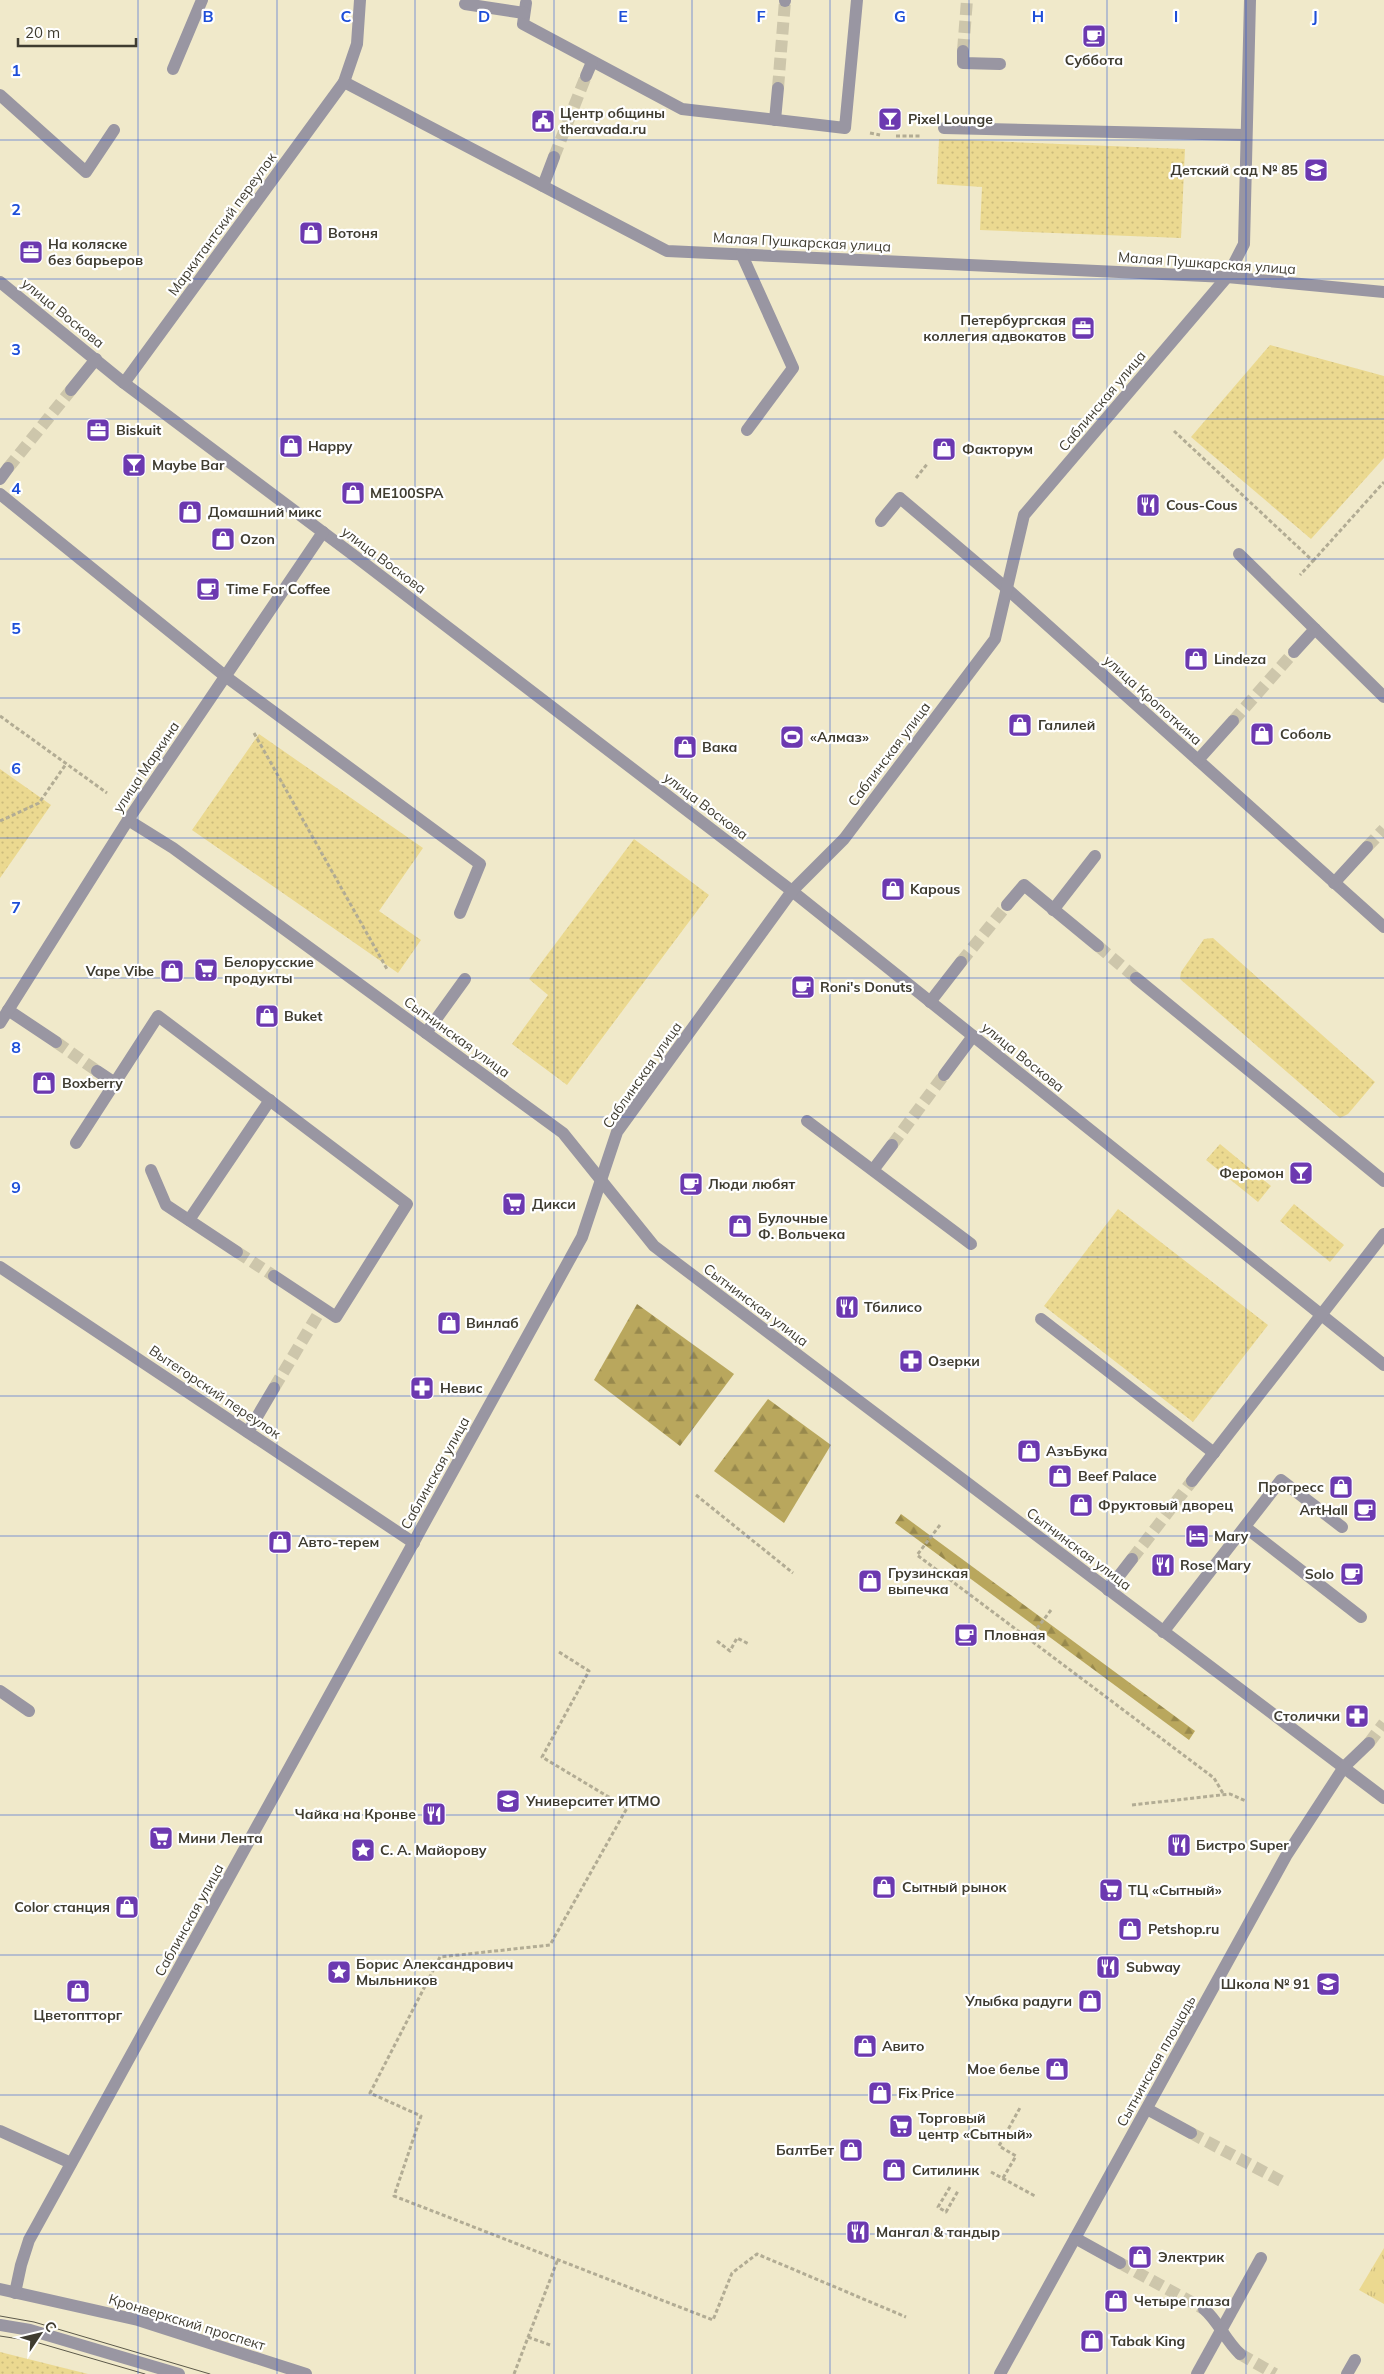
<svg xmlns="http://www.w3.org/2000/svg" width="1384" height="2374" font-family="Mulish,sans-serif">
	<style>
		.grass { fill: url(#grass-tufts) }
		.forest { fill: url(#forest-firs) }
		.park { fill: url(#park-dots) }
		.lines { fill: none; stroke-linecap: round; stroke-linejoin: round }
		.minor-tunnel { stroke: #cdc6ab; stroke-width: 12; stroke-dasharray: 12 6; stroke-linecap: butt }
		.path { stroke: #b2ac94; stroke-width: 3; stroke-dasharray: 4 2.5; stroke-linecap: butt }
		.minor { stroke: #9996a2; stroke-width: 12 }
		.tram { stroke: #5c594a; stroke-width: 1 }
		.grid { fill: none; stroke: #1d4ed8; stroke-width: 1; stroke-opacity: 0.55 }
		.labels { text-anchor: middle; stroke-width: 4.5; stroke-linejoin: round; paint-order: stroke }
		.poi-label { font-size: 14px; font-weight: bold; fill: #3f3c30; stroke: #fff; text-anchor: start }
		.street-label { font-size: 14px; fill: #3f3c30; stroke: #fff }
		.grid-label { font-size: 16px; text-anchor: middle; font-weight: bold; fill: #1d4ed8; stroke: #fff; stroke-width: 4.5; stroke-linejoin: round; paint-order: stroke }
	</style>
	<defs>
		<pattern id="grass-tufts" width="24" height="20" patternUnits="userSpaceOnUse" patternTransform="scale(1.25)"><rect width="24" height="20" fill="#ebd990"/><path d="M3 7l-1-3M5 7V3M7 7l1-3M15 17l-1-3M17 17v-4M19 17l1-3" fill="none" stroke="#cbbb7c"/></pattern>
		<pattern id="forest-firs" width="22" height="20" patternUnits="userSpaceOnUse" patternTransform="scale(1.25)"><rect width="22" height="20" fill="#b9a75d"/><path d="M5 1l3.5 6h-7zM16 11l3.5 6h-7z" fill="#98894d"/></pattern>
		<pattern id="park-dots" width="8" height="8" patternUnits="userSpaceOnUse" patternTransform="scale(1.25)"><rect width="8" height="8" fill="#ebd990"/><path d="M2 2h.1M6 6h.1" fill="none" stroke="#cbbb7c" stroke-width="1.8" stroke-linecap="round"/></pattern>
	</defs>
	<rect width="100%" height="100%" fill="#f0e9ca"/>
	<path class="grass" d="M 1384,2248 L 1384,2304 L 1359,2290 Z"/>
	<g class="forest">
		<path d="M 637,1304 L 734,1374 L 680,1446 L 594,1380 Z"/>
		<path d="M 768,1399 L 831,1445 L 784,1523 L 714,1471 Z"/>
		<path d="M 901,1514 L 1195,1731 L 1189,1740 L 895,1523 Z"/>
	</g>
	<g class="park">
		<path d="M 939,139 L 1185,149 L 1181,238 L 980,230 L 982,187 L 937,184 Z"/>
		<path d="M 1270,345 L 1384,376 L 1384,458 L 1311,539 L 1191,437 Z"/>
		<path d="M 259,734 L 423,848 L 379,911 L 421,940 L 398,973 L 192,830 Z"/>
		<path d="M 0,769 L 51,805 L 0,878 Z"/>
		<path d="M 634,839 L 709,895 L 567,1085 L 512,1044 L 548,995 L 529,979 Z"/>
		<path d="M 1213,938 L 1375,1082 L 1348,1114 L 1340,1118 L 1180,979 L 1181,972 L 1204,939 Z"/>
		<path d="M 1220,1144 L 1271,1186 L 1258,1202 L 1206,1160 Z"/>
		<path d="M 1294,1204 L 1344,1245 L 1330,1262 L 1280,1221 Z"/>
		<path d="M 1118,1209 L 1268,1325 L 1193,1422 L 1044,1306 Z"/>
		<path d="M 0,2352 L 88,2374 L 0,2374 Z"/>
	</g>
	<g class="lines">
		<g class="minor-tunnel">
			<path d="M 963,51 L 967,0"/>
			<path d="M 778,88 L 785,1"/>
			<path d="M 554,157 L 586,76"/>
			<path d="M 8,468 L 71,390"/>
			<path d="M 1233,721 L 1294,652"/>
			<path d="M 1367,847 L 1384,829"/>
			<path d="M 1098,946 L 1136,978"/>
			<path d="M 961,962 L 1007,905"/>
			<path d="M 56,1042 L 97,1071"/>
			<path d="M 892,1145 L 944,1075"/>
			<path d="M 237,1252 L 274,1276"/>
			<path d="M 274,1388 L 317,1316"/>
			<path d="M 1132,1559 L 1192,1481"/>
			<path d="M 1369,1743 L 1384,1723"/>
			<path d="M 1191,2133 L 1283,2182"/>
			<path d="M 1120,2263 L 1204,2309"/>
			<path d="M 1240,2354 L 1275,2374"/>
		</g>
		<g class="path">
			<path d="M 870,133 L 880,135"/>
			<path d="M 896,136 L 920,136"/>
			<path d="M 1174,431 L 1313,561 L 1300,575"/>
			<path d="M 916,478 L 928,463"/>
			<path d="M 1313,561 L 1384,482"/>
			<path d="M 0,716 L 107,793"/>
			<path d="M 254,733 L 387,969"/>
			<path d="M 0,821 L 39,803 L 66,764"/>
			<path d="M 696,1495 L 793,1573"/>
			<path d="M 940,1525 L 917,1555 L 1214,1778 L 1224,1795"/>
			<path d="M 1029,1639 L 1051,1610"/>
			<path d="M 717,1641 L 730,1651 L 737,1638 L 749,1644"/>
			<path d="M 559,1652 L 589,1671 L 542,1757 L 627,1808 L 550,1945 L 440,1957 L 370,2093 L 421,2116 L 394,2196 L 713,2320 L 732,2273 L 757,2254 L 906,2317"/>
			<path d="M 1132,1805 L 1230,1794 L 1246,1801"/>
			<path d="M 991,2172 L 1035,2196"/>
			<path d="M 1003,2178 L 1016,2156 L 999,2146 L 1021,2106"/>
			<path d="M 950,2187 L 938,2207 L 946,2212 L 958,2191"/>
			<path d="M 528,2337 L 550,2345"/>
			<path d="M 514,2374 L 558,2259"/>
		</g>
		<g class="minor">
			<path d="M 785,1 L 785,0"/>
			<path d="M 526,3 L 523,24 L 682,109 L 845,128 L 857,0"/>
			<path d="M 465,4 L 524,13"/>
			<path d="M 963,51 L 963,63 L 1000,64"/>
			<path d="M 173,69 L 202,0"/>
			<path d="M 586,76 L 592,62"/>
			<path d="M 344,82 L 667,251 L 1227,277 L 1384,292"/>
			<path d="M 0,95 L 86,172 L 114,130"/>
			<path d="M 775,120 L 778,88"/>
			<path d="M 944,128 L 1246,135"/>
			<path d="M 543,186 L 554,157"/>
			<path d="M 742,255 L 793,368 L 747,430"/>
			<path d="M 0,282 L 124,383 L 360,560 L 792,891 L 1384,1365"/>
			<path d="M 124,383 L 344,82 L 357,44 L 360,0"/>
			<path d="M 71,390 L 96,359"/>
			<path d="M 0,479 L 8,468"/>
			<path d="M 0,494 L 225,676 L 480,864 L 460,913"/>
			<path d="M 881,521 L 900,498 L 1005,587 L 1384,927"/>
			<path d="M 1239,554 L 1384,697"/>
			<path d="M 1294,652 L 1315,629"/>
			<path d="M 1198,760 L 1233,721"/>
			<path d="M 128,820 L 173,848 L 563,1133 L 654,1246 L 1384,1798"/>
			<path d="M 1334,883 L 1367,847"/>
			<path d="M 1007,905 L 1024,885 L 1098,946"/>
			<path d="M 1053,910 L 1095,856"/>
			<path d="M 1136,978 L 1384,1181"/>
			<path d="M 930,1002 L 961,962"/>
			<path d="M 8,1010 L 56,1042"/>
			<path d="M 0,1023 L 128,820 L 323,532"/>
			<path d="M 426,1033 L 465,979"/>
			<path d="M 97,1071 L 115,1083"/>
			<path d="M 944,1075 L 973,1036"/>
			<path d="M 807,1121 L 971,1244"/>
			<path d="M 76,1143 L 158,1016 L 407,1204 L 336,1317 L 274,1276"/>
			<path d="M 151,1170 L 166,1205 L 237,1252"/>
			<path d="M 873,1170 L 892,1145"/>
			<path d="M 189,1220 L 270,1100"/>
			<path d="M 0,1267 L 414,1543"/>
			<path d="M 1041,1319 L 1214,1453"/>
			<path d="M 248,1432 L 274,1388"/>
			<path d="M 1192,1481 L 1384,1234"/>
			<path d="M 1245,1527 L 1361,1617"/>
			<path d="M 1108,1590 L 1132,1559"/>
			<path d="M 1163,1632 L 1281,1480 L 1342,1527"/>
			<path d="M 0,1691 L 29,1711"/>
			<path d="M 1147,2109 L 1191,2133"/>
			<path d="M 0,2131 L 71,2163"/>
			<path d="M 1075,2238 L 1120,2263"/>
			<path d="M 0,2289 L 138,2320 L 306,2374"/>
			<path d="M 15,2293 L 21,2265 L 29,2240 L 582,1237 L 617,1132 L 792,891 L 844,839 L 995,639 L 1024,515 L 1227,277 L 1244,244 L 1250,0"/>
			<path d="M 1204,2309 C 1219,2322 1225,2340 1240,2354"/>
			<path d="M 0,2325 L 30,2330 L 179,2374"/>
			<path d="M 1000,2374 L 1286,1856 L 1344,1767 L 1369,1743"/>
			<path d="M 1197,2374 L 1261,2258"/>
			<path d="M 1347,2374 L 1355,2360"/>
		</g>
		<g class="tram">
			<path d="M 0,2316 L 34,2322 L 210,2374"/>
			<path d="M 0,2336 L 32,2341 L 145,2374"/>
		</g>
	</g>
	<path class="grid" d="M 138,0 L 138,2374M 277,0 L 277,2374M 415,0 L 415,2374M 554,0 L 554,2374M 692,0 L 692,2374M 830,0 L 830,2374M 969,0 L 969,2374M 1107,0 L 1107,2374M 1246,0 L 1246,2374M 0,140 L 1384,140M 0,279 L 1384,279M 0,419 L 1384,419M 0,559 L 1384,559M 0,698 L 1384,698M 0,838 L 1384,838M 0,978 L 1384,978M 0,1117 L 1384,1117M 0,1257 L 1384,1257M 0,1396 L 1384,1396M 0,1536 L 1384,1536M 0,1676 L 1384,1676M 0,1815 L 1384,1815M 0,1955 L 1384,1955M 0,2095 L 1384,2095M 0,2234 L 1384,2234"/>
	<defs>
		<g id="cafe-square" transform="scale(1.25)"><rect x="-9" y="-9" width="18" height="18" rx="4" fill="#6c39b0" stroke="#fff"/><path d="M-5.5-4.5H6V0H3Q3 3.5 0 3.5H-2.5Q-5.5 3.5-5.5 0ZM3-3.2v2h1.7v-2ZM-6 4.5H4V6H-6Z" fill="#fff"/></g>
		<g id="bar-square" transform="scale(1.25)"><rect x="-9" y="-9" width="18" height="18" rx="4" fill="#6c39b0" stroke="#fff"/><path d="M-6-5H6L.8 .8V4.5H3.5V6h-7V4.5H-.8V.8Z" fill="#fff"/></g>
		<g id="civic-square" transform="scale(1.25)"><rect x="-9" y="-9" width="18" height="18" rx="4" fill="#6c39b0" stroke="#fff"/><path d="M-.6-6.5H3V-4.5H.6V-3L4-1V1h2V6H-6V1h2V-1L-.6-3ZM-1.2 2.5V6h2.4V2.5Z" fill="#fff"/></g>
		<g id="school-square" transform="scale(1.25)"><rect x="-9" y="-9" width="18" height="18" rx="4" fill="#6c39b0" stroke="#fff"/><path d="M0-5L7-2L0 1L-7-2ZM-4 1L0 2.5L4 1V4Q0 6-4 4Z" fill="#fff"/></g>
		<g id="shop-square" transform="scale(1.25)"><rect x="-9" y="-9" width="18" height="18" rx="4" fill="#6c39b0" stroke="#fff"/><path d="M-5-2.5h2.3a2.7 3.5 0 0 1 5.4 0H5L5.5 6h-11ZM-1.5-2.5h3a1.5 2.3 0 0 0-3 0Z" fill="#fff"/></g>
		<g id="office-square" transform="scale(1.25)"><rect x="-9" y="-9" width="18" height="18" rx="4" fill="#6c39b0" stroke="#fff"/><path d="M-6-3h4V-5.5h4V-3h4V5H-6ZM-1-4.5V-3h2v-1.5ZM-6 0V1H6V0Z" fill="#fff"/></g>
		<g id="restaurant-square" transform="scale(1.25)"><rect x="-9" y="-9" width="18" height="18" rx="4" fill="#6c39b0" stroke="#fff"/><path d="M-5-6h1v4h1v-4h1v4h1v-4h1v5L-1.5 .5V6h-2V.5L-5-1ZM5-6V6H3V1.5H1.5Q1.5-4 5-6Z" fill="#fff"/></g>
		<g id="stadium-square" transform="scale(1.25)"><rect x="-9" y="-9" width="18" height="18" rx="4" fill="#6c39b0" stroke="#fff"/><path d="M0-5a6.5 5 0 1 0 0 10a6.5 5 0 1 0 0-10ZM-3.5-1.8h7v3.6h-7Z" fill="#fff"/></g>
		<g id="supermarket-square" transform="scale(1.25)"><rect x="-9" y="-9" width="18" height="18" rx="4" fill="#6c39b0" stroke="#fff"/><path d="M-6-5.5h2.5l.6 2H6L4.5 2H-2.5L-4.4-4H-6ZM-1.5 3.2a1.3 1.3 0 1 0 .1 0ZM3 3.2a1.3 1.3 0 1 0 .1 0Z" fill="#fff"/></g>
		<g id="pharmacy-square" transform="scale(1.25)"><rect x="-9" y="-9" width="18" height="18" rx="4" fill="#6c39b0" stroke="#fff"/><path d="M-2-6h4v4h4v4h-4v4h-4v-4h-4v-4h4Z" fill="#fff"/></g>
		<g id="hotel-square" transform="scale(1.25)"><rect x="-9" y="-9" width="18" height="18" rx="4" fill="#6c39b0" stroke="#fff"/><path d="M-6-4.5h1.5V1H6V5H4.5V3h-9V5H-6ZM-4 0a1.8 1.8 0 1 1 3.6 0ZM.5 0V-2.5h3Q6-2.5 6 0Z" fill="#fff"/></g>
		<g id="university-square" transform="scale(1.25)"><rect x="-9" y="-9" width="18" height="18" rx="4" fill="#6c39b0" stroke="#fff"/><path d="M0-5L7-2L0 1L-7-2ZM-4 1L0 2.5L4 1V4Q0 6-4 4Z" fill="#fff"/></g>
		<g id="sight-square" transform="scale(1.25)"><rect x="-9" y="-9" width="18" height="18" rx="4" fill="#6c39b0" stroke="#fff"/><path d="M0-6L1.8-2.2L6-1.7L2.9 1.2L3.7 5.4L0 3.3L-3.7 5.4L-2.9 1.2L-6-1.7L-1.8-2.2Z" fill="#fff"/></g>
	</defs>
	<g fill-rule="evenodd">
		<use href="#cafe-square" x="1094" y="36"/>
		<use href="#bar-square" x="890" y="119"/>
		<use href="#civic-square" x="543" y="121"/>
		<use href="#school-square" x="1316" y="170"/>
		<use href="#shop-square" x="311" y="233"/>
		<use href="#office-square" x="31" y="252"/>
		<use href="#office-square" x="1083" y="328"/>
		<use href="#office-square" x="98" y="430"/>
		<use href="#shop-square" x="291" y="446"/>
		<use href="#shop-square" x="944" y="449"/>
		<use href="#bar-square" x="134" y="465"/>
		<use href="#shop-square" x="353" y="493"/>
		<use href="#restaurant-square" x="1148" y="505"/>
		<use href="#shop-square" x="190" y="512"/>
		<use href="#shop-square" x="223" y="539"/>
		<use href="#cafe-square" x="208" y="589"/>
		<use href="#shop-square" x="1196" y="659"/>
		<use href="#shop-square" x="1020" y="725"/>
		<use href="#shop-square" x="1262" y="734"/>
		<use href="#stadium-square" x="792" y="737"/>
		<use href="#shop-square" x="685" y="747"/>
		<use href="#shop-square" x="893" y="889"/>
		<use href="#supermarket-square" x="206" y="970"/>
		<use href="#shop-square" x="172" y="971"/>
		<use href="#cafe-square" x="803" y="987"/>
		<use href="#shop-square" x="267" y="1016"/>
		<use href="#shop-square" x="44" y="1083"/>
		<use href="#bar-square" x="1301" y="1173"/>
		<use href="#cafe-square" x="691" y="1184"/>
		<use href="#supermarket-square" x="514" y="1204"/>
		<use href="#shop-square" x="740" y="1226"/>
		<use href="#restaurant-square" x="847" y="1307"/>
		<use href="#shop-square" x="449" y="1323"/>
		<use href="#pharmacy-square" x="911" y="1361"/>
		<use href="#pharmacy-square" x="422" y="1388"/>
		<use href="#shop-square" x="1029" y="1451"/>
		<use href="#shop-square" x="1060" y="1476"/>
		<use href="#shop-square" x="1341" y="1487"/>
		<use href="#shop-square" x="1081" y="1505"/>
		<use href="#cafe-square" x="1365" y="1510"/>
		<use href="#hotel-square" x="1197" y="1536"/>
		<use href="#shop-square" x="280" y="1542"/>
		<use href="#restaurant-square" x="1163" y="1565"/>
		<use href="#cafe-square" x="1352" y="1574"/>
		<use href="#shop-square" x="870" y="1581"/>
		<use href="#cafe-square" x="966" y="1635"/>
		<use href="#pharmacy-square" x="1357" y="1716"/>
		<use href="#university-square" x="508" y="1801"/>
		<use href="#restaurant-square" x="434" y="1814"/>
		<use href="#supermarket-square" x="161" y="1838"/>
		<use href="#restaurant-square" x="1179" y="1845"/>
		<use href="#sight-square" x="363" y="1850"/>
		<use href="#shop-square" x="884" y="1887"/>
		<use href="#supermarket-square" x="1111" y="1890"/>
		<use href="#shop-square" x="127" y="1907"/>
		<use href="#shop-square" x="1130" y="1929"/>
		<use href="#restaurant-square" x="1108" y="1967"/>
		<use href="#sight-square" x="339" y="1972"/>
		<use href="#school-square" x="1328" y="1984"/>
		<use href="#shop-square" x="78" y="1991"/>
		<use href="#shop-square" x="1090" y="2001"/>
		<use href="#shop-square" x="865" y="2046"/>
		<use href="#shop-square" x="1057" y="2069"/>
		<use href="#shop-square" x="880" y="2093"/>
		<use href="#supermarket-square" x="901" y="2126"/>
		<use href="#shop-square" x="851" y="2150"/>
		<use href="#shop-square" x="894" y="2170"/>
		<use href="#restaurant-square" x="858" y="2232"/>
		<use href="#shop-square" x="1140" y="2257"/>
		<use href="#shop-square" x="1116" y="2301"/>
		<use href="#shop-square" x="1092" y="2341"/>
	</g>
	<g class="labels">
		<g class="poi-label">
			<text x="1094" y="65" text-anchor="middle">Суббота</text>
			<text x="560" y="118">Центр общины<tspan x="560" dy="16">theravada.ru</tspan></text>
			<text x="908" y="124">Pixel Lounge</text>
			<text x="1298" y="175" text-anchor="end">Детский сад № 85</text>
			<text x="328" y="238">Вотоня</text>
			<text x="48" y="249">На коляске<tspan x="48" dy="16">без барьеров</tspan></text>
			<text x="1066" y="325" text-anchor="end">Петербургская<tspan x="1066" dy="16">коллегия адвокатов</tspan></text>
			<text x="116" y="435">Biskuit</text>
			<text x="308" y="451">Happy</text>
			<text x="962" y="454">Факторум</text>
			<text x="152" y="470">Maybe Bar</text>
			<text x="370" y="498">ME100SPA</text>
			<text x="1166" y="510">Cous-Cous</text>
			<text x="208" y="517">Домашний микс</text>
			<text x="240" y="544">Ozon</text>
			<text x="226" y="594">Time For Coffee</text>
			<text x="1214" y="664">Lindeza</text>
			<text x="1038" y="730">Галилей</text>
			<text x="1280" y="739">Соболь</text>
			<text x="810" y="742">«Алмаз»</text>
			<text x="702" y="752">Вака</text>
			<text x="910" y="894">Kapous</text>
			<text x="224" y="967">Белорусские<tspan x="224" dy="16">продукты</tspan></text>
			<text x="154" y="976" text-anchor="end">Vape Vibe</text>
			<text x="820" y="992">Roni's Donuts</text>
			<text x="284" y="1021">Buket</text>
			<text x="62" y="1088">Boxberry</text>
			<text x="1284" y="1178" text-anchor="end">Феромон</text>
			<text x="708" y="1189">Люди любят</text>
			<text x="532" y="1209">Дикси</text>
			<text x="758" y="1223">Булочные<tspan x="758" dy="16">Ф. Вольчека</tspan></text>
			<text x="864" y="1312">Тбилисо</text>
			<text x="466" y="1328">Винлаб</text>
			<text x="928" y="1366">Озерки</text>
			<text x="440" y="1393">Невис</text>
			<text x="1046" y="1456">АзъБука</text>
			<text x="1078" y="1481">Beef Palace</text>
			<text x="1324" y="1492" text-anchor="end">Прогресс</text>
			<text x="1098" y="1510">Фруктовый дворец</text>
			<text x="1348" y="1515" text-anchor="end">ArtHall</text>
			<text x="1214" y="1541">Mary</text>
			<text x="298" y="1547">Авто-терем</text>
			<text x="1180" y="1570">Rose Mary</text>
			<text x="888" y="1578">Грузинская<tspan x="888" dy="16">выпечка</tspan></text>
			<text x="1334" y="1579" text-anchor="end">Solo</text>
			<text x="984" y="1640">Пловная</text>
			<text x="1340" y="1721" text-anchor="end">Столички</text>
			<text x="526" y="1806">Университет ИТМО</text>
			<text x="416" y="1819" text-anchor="end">Чайка на Кронве</text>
			<text x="178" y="1843">Мини Лента</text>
			<text x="1196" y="1850">Бистро Super</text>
			<text x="380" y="1855">С. А. Майорову</text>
			<text x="902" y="1892">Сытный рынок</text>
			<text x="1128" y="1895">ТЦ «Сытный»</text>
			<text x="110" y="1912" text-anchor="end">Color станция</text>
			<text x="1148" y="1934">Petshop.ru</text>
			<text x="356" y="1969">Борис Александрович<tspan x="356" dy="16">Мыльников</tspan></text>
			<text x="1126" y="1972">Subway</text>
			<text x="1310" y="1989" text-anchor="end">Школа № 91</text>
			<text x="1072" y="2006" text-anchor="end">Улыбка радуги</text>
			<text x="78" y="2020" text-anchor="middle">Цветоптторг</text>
			<text x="882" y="2051">Авито</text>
			<text x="1040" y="2074" text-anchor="end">Мое белье</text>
			<text x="898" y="2098">Fix Price</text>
			<text x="918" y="2123">Торговый<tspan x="918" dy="16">центр «Сытный»</tspan></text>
			<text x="834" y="2155" text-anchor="end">БалтБет</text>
			<text x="912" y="2175">Ситилинк</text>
			<text x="876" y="2237">Мангал &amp; тандыр</text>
			<text x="1158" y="2262">Электрик</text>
			<text x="1134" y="2306">Четыре глаза</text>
			<text x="1110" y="2346">Tabak King</text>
		</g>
		<g class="street-label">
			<text transform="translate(222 224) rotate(-54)" y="5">Маркитантский переулок</text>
			<text transform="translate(802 242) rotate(3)" y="5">Малая Пушкарская улица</text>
			<text transform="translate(1207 263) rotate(4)" y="5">Малая Пушкарская улица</text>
			<text transform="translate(63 313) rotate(39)" y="5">улица Воскова</text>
			<text transform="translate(1102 401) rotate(-50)" y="5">Саблинская улица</text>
			<text transform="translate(384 560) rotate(37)" y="5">улица Воскова</text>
			<text transform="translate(1153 700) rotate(42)" y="5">улица Кропоткина</text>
			<text transform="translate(889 754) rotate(-53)" y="5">Саблинская улица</text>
			<text transform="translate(146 767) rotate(-56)" y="5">улица Маркина</text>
			<text transform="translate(706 806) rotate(37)" y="5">улица Воскова</text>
			<text transform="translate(457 1037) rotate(36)" y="5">Сытнинская улица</text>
			<text transform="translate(1023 1057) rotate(39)" y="5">улица Воскова</text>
			<text transform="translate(642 1075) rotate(-55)" y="5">Саблинская улица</text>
			<text transform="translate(756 1305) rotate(37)" y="5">Сытнинская улица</text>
			<text transform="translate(215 1392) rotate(34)" y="5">Вытегорский переулок</text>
			<text transform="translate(435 1473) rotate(-61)" y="5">Саблинская улица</text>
			<text transform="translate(1079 1549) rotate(37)" y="5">Сытнинская улица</text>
			<text transform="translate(189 1920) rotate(-61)" y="5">Саблинская улица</text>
			<text transform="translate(1156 2061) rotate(-61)" y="5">Сытнинская площадь</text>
			<text transform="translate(187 2322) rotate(17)" y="5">Кронверкский проспект</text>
		</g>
	</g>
	<g class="grid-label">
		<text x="208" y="22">B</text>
		<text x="346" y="22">C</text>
		<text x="484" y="22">D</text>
		<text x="623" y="22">E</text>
		<text x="761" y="22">F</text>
		<text x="900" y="22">G</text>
		<text x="1038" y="22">H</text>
		<text x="1176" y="22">I</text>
		<text x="1315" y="22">J</text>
		<text x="16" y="76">1</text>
		<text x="16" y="215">2</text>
		<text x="16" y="355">3</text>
		<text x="16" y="494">4</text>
		<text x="16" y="634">5</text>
		<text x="16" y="774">6</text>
		<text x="16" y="913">7</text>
		<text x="16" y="1053">8</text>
		<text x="16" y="1193">9</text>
	</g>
	<g transform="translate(40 2334) rotate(55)" stroke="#ffffff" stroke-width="4" paint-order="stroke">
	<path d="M0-4L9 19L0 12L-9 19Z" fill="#3f3c30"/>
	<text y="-8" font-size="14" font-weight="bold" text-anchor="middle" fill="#3f3c30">С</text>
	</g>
	<path d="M18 38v8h118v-8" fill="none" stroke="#3f3c30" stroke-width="2.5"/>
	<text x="25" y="38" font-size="15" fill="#3f3c30" stroke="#ffffff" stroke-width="4" paint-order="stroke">20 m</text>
</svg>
